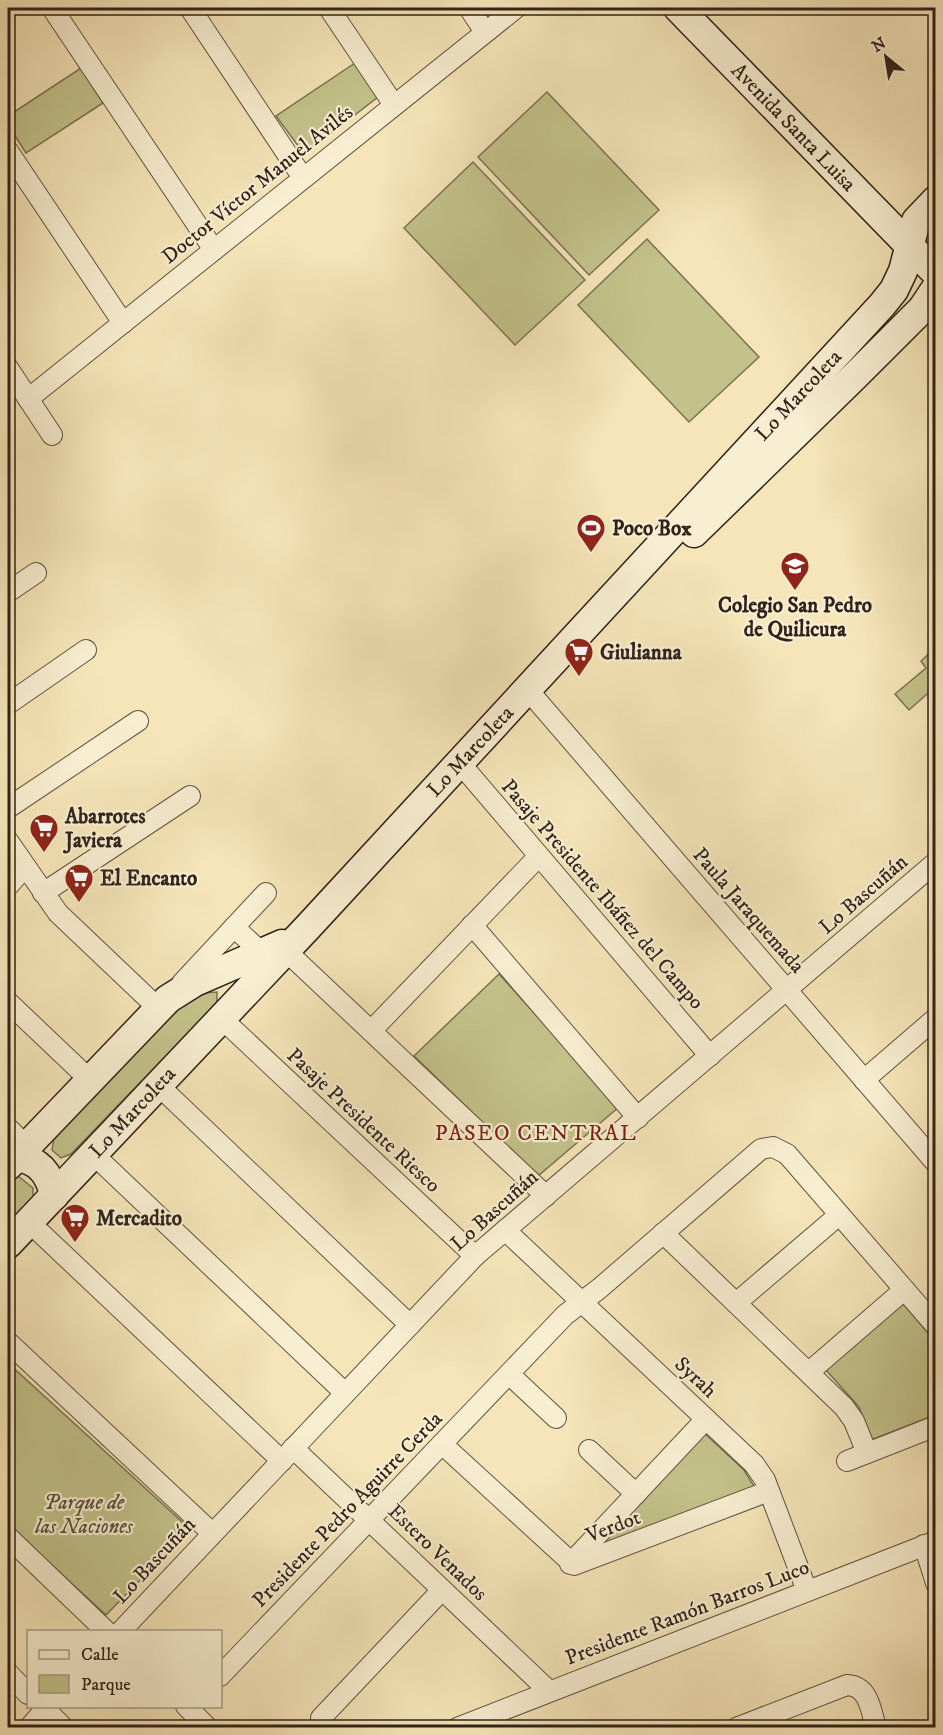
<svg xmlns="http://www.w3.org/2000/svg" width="943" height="1735" font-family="'IM FELL DW Pica',serif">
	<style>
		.green { fill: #c3c28a; stroke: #7a7252; stroke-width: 1.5 }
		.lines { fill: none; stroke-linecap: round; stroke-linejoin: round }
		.street-casing { stroke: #615342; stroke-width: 22 }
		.secondary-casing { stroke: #30221a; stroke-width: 31 }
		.street { stroke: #f8eed1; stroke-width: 20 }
		.secondary { stroke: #f8eed1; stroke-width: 28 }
		.labels { text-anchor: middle; stroke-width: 4.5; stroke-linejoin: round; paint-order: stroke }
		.street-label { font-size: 21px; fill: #30221a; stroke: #f8eed1 }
		.poi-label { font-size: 21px; font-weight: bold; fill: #30221a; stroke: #f8eed1; text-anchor: start }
		.park-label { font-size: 21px; font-style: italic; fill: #5c523c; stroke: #f8eed1 }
		.neighbourhood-label { font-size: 22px; letter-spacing: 1.5px; fill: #7a1f14; stroke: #f8eed1 }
	</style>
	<rect width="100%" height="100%" fill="#f5e5b8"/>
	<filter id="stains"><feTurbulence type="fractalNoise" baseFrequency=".00333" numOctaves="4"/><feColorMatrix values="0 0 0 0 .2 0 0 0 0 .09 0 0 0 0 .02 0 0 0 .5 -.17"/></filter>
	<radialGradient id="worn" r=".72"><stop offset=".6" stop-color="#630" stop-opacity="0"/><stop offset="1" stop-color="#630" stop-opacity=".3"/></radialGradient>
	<g class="green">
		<path d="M 355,63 L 378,97 L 304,154 L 276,116 Z"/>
		<path d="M 81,68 L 103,103 L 26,153 L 8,125 L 8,116 Z"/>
		<path d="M 547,92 L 659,210 L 589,275 L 478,157 Z"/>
		<path d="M 473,162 L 585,280 L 515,345 L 404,228 Z"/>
		<path d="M 647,239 L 759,357 L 689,422 L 578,305 Z"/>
		<path d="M 935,648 L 935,687 L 909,710 L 895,694 L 926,668 L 921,661 Z"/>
		<path d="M 499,974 L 619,1107 L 538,1176 L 414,1056 Z"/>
		<path d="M 217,992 L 217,1003 L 71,1154 L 61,1158 L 52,1150 L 54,1138 L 166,1018 L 201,993 Z"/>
		<path d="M 18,1176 L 33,1188 L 33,1197 L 8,1224 L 8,1182 Z"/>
		<path d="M 900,1300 L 935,1341 L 935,1415 L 871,1440 L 859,1407 L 826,1370 Z"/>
		<path d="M 8,1363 L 190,1529 L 106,1615 L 8,1525 Z"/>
		<path d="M 702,1431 L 744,1470 L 757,1491 L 588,1551 Z"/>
	</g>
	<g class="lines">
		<g class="street-casing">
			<g id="street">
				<path d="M 52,8 L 214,250"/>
				<path d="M 190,8 L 303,178"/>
				<path d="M 329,8 L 394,105"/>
				<path d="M 469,8 L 485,32"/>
				<path d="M 8,151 L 123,323"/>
				<path d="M 8,368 L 52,435"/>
				<path d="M 28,399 L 516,8"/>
				<path d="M 8,592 L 36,573"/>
				<path d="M 527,689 L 936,1163"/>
				<path d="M 8,704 L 86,650"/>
				<path d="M 459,762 L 710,1056"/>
				<path d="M 8,808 L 138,721"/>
				<path d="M 8,841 L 58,913 L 158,1008"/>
				<path d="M 8,886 L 25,867"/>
				<path d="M 43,893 L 190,796"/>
				<path d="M 472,925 L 638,1118"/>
				<path d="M 234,927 L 263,954"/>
				<path d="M 285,950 L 546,1196"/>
				<path d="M 182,983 L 266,893"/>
				<path d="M 8,1002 L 90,1080"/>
				<path d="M 221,1018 L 475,1256"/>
				<path d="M 371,1031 L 539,856"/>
				<path d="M 864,1080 L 936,1018"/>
				<path d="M 158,1085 L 410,1325"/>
				<path d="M 8,1128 L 26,1146"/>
				<path d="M 93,1154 L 345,1393"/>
				<path d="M 29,1222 L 282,1461"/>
				<path d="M 505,1230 L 754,1464 L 765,1480 L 807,1591"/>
				<path d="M 663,1233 L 844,1407 L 854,1421 L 867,1453"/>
				<path d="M 736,1303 L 839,1215"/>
				<path d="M 8,1342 L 212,1533"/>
				<path d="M 809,1372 L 904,1290"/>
				<path d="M 509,1374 L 556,1418"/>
				<path d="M 442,1444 L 574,1565 L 769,1491"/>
				<path d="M 293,1448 L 549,1691"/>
				<path d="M 589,1450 L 636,1494"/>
				<path d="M 847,1461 L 936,1426"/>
				<path d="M 8,1537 L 107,1632"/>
				<path d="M 924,1545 L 936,1583"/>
				<path d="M 570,1564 L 706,1419"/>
				<path d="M 120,1632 L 475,1256 L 936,862"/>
				<path d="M 8,1673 L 28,1694"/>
				<path d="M 220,1676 L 565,1315 L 600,1288 L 761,1149 L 773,1147 L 787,1154 L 936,1326"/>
				<path d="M 42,1706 L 64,1728"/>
				<path d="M 186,1706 L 208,1728"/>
				<path d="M 321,1718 L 442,1590"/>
				<path d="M 29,1728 L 48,1706"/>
				<path d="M 457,1728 L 936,1541"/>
				<path d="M 736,1728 L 847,1685 C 869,1686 871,1710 876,1728"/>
			</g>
		</g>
		<g class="secondary-casing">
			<g id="secondary">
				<path d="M 678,8 L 936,273"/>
				<path d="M 694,533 L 855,376 L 922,309 L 936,288"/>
				<path d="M 16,1157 C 38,1160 50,1173 54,1196"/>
				<path d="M 8,1166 L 168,999 L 195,982 L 282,944"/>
				<path d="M 8,1244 L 307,928 L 882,305 L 894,290 L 903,271 L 916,221 L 936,200"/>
			</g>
		</g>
		<use href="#street" class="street"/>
		<use href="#secondary" class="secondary"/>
	</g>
	<defs>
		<g id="stadium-pin" transform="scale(1.5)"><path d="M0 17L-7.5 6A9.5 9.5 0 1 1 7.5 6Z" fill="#8f2418" stroke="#f8eed1"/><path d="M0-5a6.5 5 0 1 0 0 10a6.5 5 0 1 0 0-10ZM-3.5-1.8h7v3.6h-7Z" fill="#fff"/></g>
		<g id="school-pin" transform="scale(1.5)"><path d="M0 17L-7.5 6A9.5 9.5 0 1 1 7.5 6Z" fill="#8f2418" stroke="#f8eed1"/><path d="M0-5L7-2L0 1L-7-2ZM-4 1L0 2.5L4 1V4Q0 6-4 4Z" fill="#fff"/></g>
		<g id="supermarket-pin" transform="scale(1.5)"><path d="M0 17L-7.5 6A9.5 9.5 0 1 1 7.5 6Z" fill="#8f2418" stroke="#f8eed1"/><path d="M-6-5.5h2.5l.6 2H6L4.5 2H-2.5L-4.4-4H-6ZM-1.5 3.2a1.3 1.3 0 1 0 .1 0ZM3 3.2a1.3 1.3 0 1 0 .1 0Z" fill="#fff"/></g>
	</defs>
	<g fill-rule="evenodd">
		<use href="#stadium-pin" x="591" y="528"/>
		<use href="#school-pin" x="795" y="566"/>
		<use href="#supermarket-pin" x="579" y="652"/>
		<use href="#supermarket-pin" x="44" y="828"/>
		<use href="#supermarket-pin" x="79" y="878"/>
		<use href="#supermarket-pin" x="75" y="1218"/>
	</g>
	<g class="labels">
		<g class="street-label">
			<text transform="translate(794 127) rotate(46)" y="7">Avenida Santa Luisa</text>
			<text transform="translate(257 184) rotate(-39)" y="7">Doctor Víctor Manuel Avilés</text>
			<text transform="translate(798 395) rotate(-47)" y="7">Lo Marcoleta</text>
			<text transform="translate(470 751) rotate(-47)" y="7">Lo Marcoleta</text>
			<text transform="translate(603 894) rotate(49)" y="7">Pasaje Presidente Ibáñez del Campo</text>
			<text transform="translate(863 894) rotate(-41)" y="7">Lo Bascuñán</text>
			<text transform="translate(749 910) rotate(49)" y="7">Paula Jaraquemada</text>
			<text transform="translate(132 1112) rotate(-47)" y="7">Lo Marcoleta</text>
			<text transform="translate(364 1120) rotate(43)" y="7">Pasaje Presidente Riesco</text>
			<text transform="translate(494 1210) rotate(-42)" y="7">Lo Bascuñán</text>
			<text transform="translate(696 1377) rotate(43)" y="7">Syrah</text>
			<text transform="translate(347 1509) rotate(-46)" y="7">Presidente Pedro Aguirre Cerda</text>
			<text transform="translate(613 1526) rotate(-21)" y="7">Verdot</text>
			<text transform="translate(438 1552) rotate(44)" y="7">Estero Venados</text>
			<text transform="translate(154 1560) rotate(-47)" y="7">Lo Bascuñán</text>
			<text transform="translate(687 1612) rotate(-21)" y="7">Presidente Ramón Barros Luco</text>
		</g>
		<g class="poi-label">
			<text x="612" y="535">Poco Box</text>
			<text x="795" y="612" text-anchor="middle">Colegio San Pedro<tspan x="795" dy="24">de Quilicura</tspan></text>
			<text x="600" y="659">Giulianna</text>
			<text x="65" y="823">Abarrotes<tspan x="65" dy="24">Javiera</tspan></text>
			<text x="100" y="885">El Encanto</text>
			<text x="96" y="1225">Mercadito</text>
		</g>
		<g class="park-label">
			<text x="84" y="1509">Parque de<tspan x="84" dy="24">las Naciones</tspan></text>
		</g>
		<g class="neighbourhood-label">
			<text x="536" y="1140">PASEO CENTRAL</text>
		</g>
	</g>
	<rect width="943" height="1735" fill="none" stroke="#f5e5b8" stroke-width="30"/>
	<rect x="9" y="9" width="925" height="1717" fill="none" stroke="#30221a" stroke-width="3"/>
	<rect x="15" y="15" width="913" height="1705" fill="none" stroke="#30221a" stroke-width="1.5"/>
	<rect x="27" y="1630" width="195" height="78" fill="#f8eed1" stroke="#a89c88" stroke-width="1.5"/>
	<rect x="39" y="1650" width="30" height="9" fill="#f8eed1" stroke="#a89c88" stroke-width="1.5"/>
	<text x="81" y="1660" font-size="18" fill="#30221a">Calle</text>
	<rect x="39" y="1675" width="30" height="18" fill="#c3c28a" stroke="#a89c88" stroke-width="1.5"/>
	<text x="81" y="1690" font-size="18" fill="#30221a">Parque</text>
	<g transform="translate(886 57) rotate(330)" stroke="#f8eed1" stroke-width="4.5" paint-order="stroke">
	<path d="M0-4.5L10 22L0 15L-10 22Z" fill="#30221a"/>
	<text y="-9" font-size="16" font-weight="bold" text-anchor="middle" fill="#30221a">N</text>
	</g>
	<rect width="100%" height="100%" filter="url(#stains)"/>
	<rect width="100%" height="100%" fill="url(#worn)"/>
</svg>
